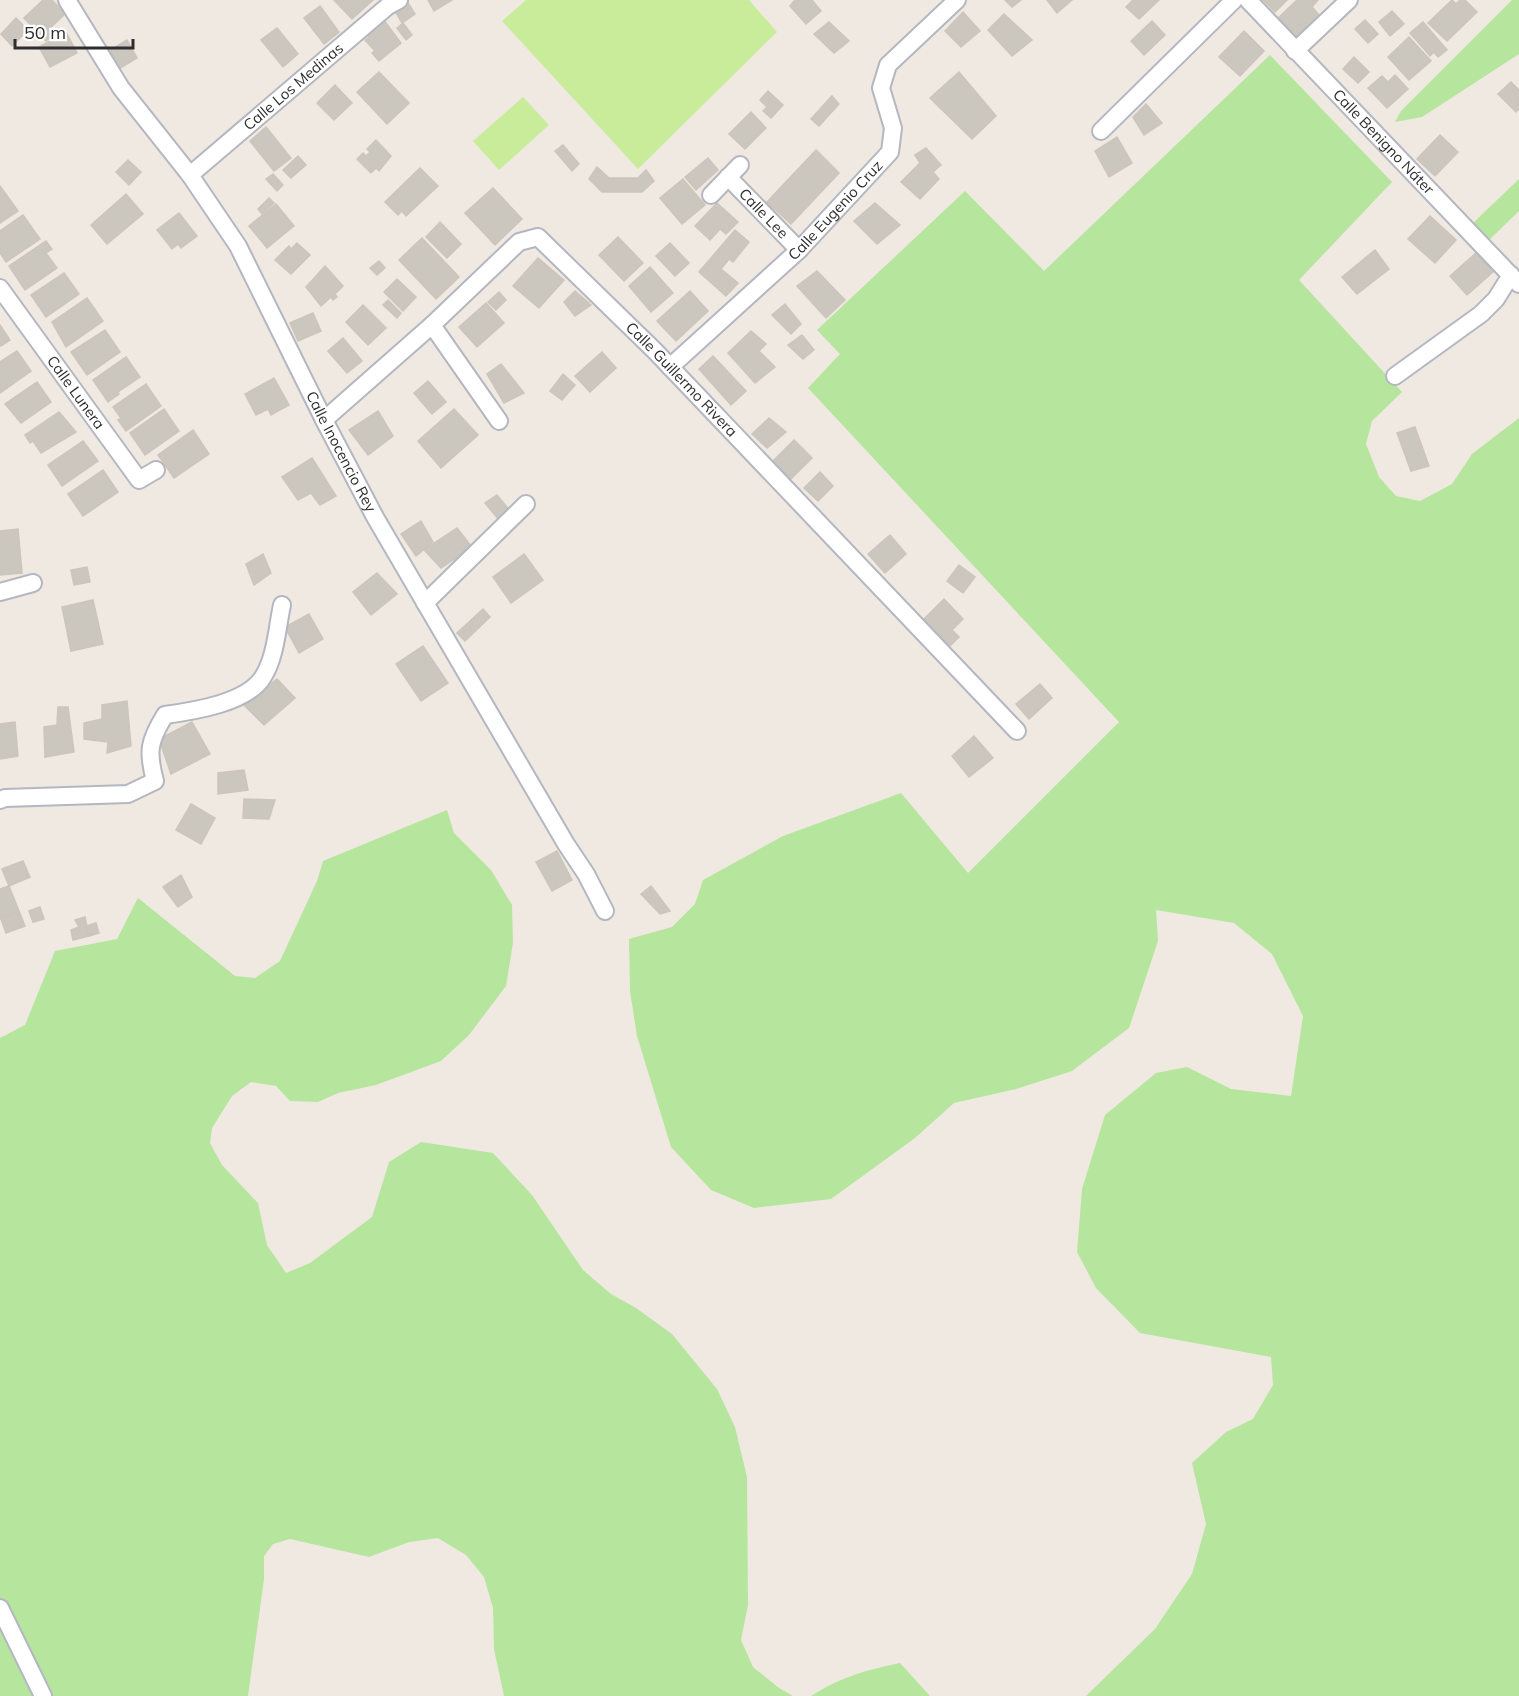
<svg xmlns="http://www.w3.org/2000/svg" width="1519" height="1696" font-family="Mulish,sans-serif">
	<style>
		.green { fill: #b6e59e }
		.pitch { fill: #c9ec9a }
		.building { fill: #cbc7bf; stroke: #cbc5ba; stroke-width: 1.5 }
		.lines { fill: none; stroke-linecap: round; stroke-linejoin: round }
		.minor-casing { stroke: #b4b7c1; stroke-width: 20 }
		.minor { stroke: #fff; stroke-width: 16 }
		.labels { text-anchor: middle; stroke-width: 6; stroke-linejoin: round; paint-order: stroke }
		.street-label { font-size: 15px; fill: #2e2e2e; stroke: #fff }
	</style>
	<rect width="100%" height="100%" fill="#efe9e1"/>
	<g class="green">
		<path d="M 1512,0 L 1519,0 L 1519,54 L 1422,117 L 1395,122 L 1401,111 Z"/>
		<path d="M 1270,55 L 1392,182 L 1299,280 L 1402,392 L 1372,421 L 1366,444 L 1379,477 L 1396,496 L 1420,501 L 1452,484 L 1472,454 L 1519,418 L 1519,1696 L 1086,1696 L 1155,1629 L 1192,1574 L 1206,1524 L 1192,1463 L 1226,1432 L 1253,1419 L 1273,1385 L 1271,1357 L 1140,1333 L 1096,1288 L 1077,1252 L 1082,1189 L 1105,1115 L 1156,1073 L 1187,1067 L 1231,1089 L 1291,1096 L 1303,1016 L 1272,954 L 1234,923 L 1156,910 L 1158,941 L 1129,1028 L 1072,1071 L 1016,1089 L 954,1103 L 915,1138 L 831,1199 L 754,1208 L 711,1190 L 671,1147 L 637,1036 L 630,991 L 629,939 L 672,927 L 695,904 L 703,880 L 783,836 L 901,793 L 968,873 L 1119,722 L 808,388 L 840,354 L 817,330 L 965,191 L 1044,271 Z"/>
		<path d="M 1519,179 L 1519,211 L 1487,242 L 1472,224 Z"/>
		<path d="M 447,810 L 454,833 L 491,870 L 512,905 L 513,943 L 506,986 L 469,1035 L 441,1061 L 376,1085 L 338,1093 L 318,1102 L 290,1101 L 276,1086 L 251,1082 L 232,1096 L 212,1128 L 210,1143 L 222,1165 L 258,1203 L 267,1245 L 286,1273 L 310,1263 L 372,1217 L 389,1162 L 421,1142 L 493,1153 L 532,1195 L 583,1270 L 611,1294 L 636,1308 L 672,1334 L 717,1389 L 735,1427 L 747,1477 L 748,1605 L 741,1640 L 753,1667 L 779,1688 L 793,1696 L 504,1696 L 494,1649 L 493,1608 L 484,1577 L 466,1555 L 438,1538 L 409,1542 L 369,1557 L 290,1539 L 273,1544 L 264,1556 L 264,1579 L 248,1696 L 0,1696 L 0,1038 L 25,1025 L 55,951 L 117,939 L 138,898 L 235,976 L 255,978 L 280,961 L 317,881 L 323,861 Z"/>
		<path d="M 900,1663 L 930,1696 L 811,1696 C 838,1678 869,1669 900,1663 Z"/>
	</g>
	<g class="pitch">
		<path d="M 526,0 L 749,0 L 777,32 L 638,169 L 502,21 Z"/>
		<path d="M 523,97 L 549,125 L 499,170 L 473,141 Z"/>
	</g>
	<g class="building">
		<path d="M 43,0 L 52,0 L 65,14 L 50,28 L 55,33 L 46,41 L 24,18 Z"/>
		<path d="M 334,0 L 373,0 L 352,19 Z"/>
		<path d="M 428,0 L 452,0 L 434,11 Z"/>
		<path d="M 795,0 L 812,0 L 821,11 L 806,24 L 790,6 Z"/>
		<path d="M 1005,0 L 1021,0 L 1012,7 Z"/>
		<path d="M 1047,0 L 1072,0 L 1057,13 Z"/>
		<path d="M 1133,0 L 1159,0 L 1139,19 L 1126,7 Z"/>
		<path d="M 1263,0 L 1287,0 L 1275,12 Z"/>
		<path d="M 1297,0 L 1318,0 L 1312,7 L 1320,16 L 1298,38 L 1291,31 L 1287,35 L 1274,22 Z"/>
		<path d="M 1452,0 L 1456,4 L 1460,0 L 1465,0 L 1477,12 L 1447,41 L 1428,23 Z"/>
		<path d="M 408,3 L 415,14 L 402,23 L 395,11 Z"/>
		<path d="M 320,6 L 339,32 L 324,44 L 304,18 Z"/>
		<path d="M 1392,11 L 1404,24 L 1390,36 L 1379,22 Z"/>
		<path d="M 963,12 L 980,31 L 961,47 L 945,31 Z"/>
		<path d="M 1004,14 L 1032,40 L 1012,56 L 988,30 Z"/>
		<path d="M 16,18 L 28,30 L 12,46 L 1,34 Z"/>
		<path d="M 383,19 L 401,43 L 379,61 L 372,53 L 375,51 L 365,40 L 369,37 L 366,33 Z"/>
		<path d="M 1365,20 L 1378,34 L 1368,43 L 1355,29 Z"/>
		<path d="M 1152,21 L 1165,35 L 1144,55 L 1131,41 Z"/>
		<path d="M 829,22 L 849,41 L 834,53 L 814,34 Z"/>
		<path d="M 1423,22 L 1447,50 L 1438,57 L 1434,52 L 1430,56 L 1410,33 Z"/>
		<path d="M 403,23 L 412,35 L 406,40 L 397,28 Z"/>
		<path d="M 277,28 L 298,54 L 283,67 L 261,40 Z"/>
		<path d="M 1244,31 L 1264,51 L 1240,76 L 1219,57 Z"/>
		<path d="M 66,32 L 77,53 L 50,67 L 39,47 Z"/>
		<path d="M 1409,37 L 1431,61 L 1409,80 L 1388,57 Z"/>
		<path d="M 127,40 L 137,58 L 117,70 L 107,52 Z"/>
		<path d="M 1354,57 L 1369,72 L 1358,83 L 1343,69 Z"/>
		<path d="M 379,72 L 409,103 L 387,124 L 357,92 Z"/>
		<path d="M 959,72 L 996,116 L 972,139 L 930,98 Z"/>
		<path d="M 1395,75 L 1408,89 L 1387,108 L 1368,88 L 1382,76 L 1388,82 Z"/>
		<path d="M 1511,82 L 1519,90 L 1519,109 L 1516,112 L 1498,94 Z"/>
		<path d="M 335,85 L 352,103 L 334,120 L 317,103 Z"/>
		<path d="M 768,91 L 783,105 L 771,118 L 763,111 L 767,107 L 760,100 Z"/>
		<path d="M 832,96 L 839,104 L 819,126 L 811,119 Z"/>
		<path d="M 1146,104 L 1162,123 L 1144,135 L 1133,117 Z"/>
		<path d="M 751,112 L 766,128 L 745,149 L 729,134 Z"/>
		<path d="M 266,127 L 291,158 L 274,171 L 250,141 Z"/>
		<path d="M 1440,135 L 1458,152 L 1435,176 L 1417,159 Z"/>
		<path d="M 1117,137 L 1132,163 L 1109,177 L 1095,151 Z"/>
		<path d="M 376,140 L 391,156 L 379,171 L 376,168 L 371,173 L 357,159 L 363,153 L 366,156 L 370,152 L 367,149 Z"/>
		<path d="M 563,145 L 579,164 L 572,171 L 555,151 Z"/>
		<path d="M 926,148 L 941,165 L 933,172 L 939,179 L 920,199 L 901,182 L 920,163 L 915,155 Z"/>
		<path d="M 816,150 L 839,173 L 791,224 L 767,202 Z"/>
		<path d="M 298,156 L 306,165 L 291,178 L 283,170 Z"/>
		<path d="M 708,158 L 718,170 L 696,190 L 685,177 Z"/>
		<path d="M 128,160 L 141,172 L 129,185 L 116,172 Z"/>
		<path d="M 597,167 L 609,178 L 638,178 L 646,170 L 654,181 L 642,192 L 602,192 L 589,179 Z"/>
		<path d="M 420,168 L 438,186 L 406,216 L 402,211 L 398,215 L 385,202 Z"/>
		<path d="M 273,174 L 283,185 L 277,191 L 266,179 Z"/>
		<path d="M 683,179 L 705,205 L 682,224 L 660,198 Z"/>
		<path d="M 0,186 L 18,211 L 0,223 Z"/>
		<path d="M 493,188 L 522,219 L 495,245 L 465,213 Z"/>
		<path d="M 126,194 L 143,214 L 107,244 L 91,225 Z"/>
		<path d="M 269,198 L 274,203 L 262,214 L 258,209 Z"/>
		<path d="M 717,203 L 738,222 L 726,234 L 720,229 L 710,240 L 695,226 Z"/>
		<path d="M 875,203 L 900,225 L 877,244 L 854,221 Z"/>
		<path d="M 276,204 L 294,226 L 267,248 L 249,226 Z"/>
		<path d="M 179,213 L 197,236 L 181,248 L 178,244 L 172,249 L 157,230 Z"/>
		<path d="M 23,215 L 40,239 L 6,262 L 0,253 L 0,231 Z"/>
		<path d="M 1430,216 L 1456,240 L 1435,263 L 1408,239 Z"/>
		<path d="M 440,222 L 461,244 L 447,258 L 426,237 Z"/>
		<path d="M 735,230 L 749,242 L 733,262 L 729,259 L 721,269 L 738,283 L 726,296 L 699,272 Z"/>
		<path d="M 618,237 L 643,263 L 624,281 L 599,255 Z"/>
		<path d="M 422,238 L 459,277 L 436,299 L 399,260 Z"/>
		<path d="M 46,241 L 52,249 L 46,253 L 57,268 L 25,290 L 9,266 Z"/>
		<path d="M 297,243 L 310,255 L 291,274 L 275,260 L 289,246 L 291,249 Z"/>
		<path d="M 670,243 L 689,263 L 675,276 L 656,256 Z"/>
		<path d="M 1375,250 L 1389,269 L 1357,294 L 1342,277 Z"/>
		<path d="M 1476,253 L 1493,272 L 1467,295 L 1450,276 Z"/>
		<path d="M 538,258 L 564,280 L 539,308 L 513,286 Z"/>
		<path d="M 379,261 L 385,268 L 377,275 L 370,268 Z"/>
		<path d="M 325,266 L 343,286 L 335,294 L 337,297 L 333,300 L 331,297 L 321,306 L 306,287 Z"/>
		<path d="M 650,267 L 673,293 L 651,312 L 629,286 Z"/>
		<path d="M 817,271 L 845,300 L 826,318 L 797,286 Z"/>
		<path d="M 64,273 L 79,294 L 46,317 L 31,295 Z"/>
		<path d="M 397,279 L 416,297 L 403,311 L 384,292 Z"/>
		<path d="M 575,291 L 591,305 L 575,316 L 564,302 Z"/>
		<path d="M 690,291 L 708,311 L 676,341 L 657,321 Z"/>
		<path d="M 499,292 L 506,300 L 496,310 L 488,302 Z"/>
		<path d="M 87,298 L 103,321 L 66,347 L 52,322 Z"/>
		<path d="M 388,300 L 401,313 L 397,318 L 383,305 Z"/>
		<path d="M 486,303 L 504,323 L 477,347 L 459,327 Z"/>
		<path d="M 785,304 L 801,324 L 791,334 L 772,315 Z"/>
		<path d="M 363,305 L 386,328 L 368,345 L 346,322 Z"/>
		<path d="M 313,313 L 321,331 L 298,341 L 290,323 Z"/>
		<path d="M 0,325 L 10,340 L 1,346 L 0,345 Z"/>
		<path d="M 105,330 L 120,352 L 87,375 L 71,352 Z"/>
		<path d="M 751,331 L 766,344 L 759,351 L 775,367 L 755,383 L 728,353 Z"/>
		<path d="M 802,335 L 814,350 L 803,359 L 788,345 Z"/>
		<path d="M 343,338 L 362,361 L 347,373 L 328,351 Z"/>
		<path d="M 17,351 L 31,371 L 0,393 L 0,362 Z"/>
		<path d="M 602,352 L 616,368 L 590,392 L 575,376 Z"/>
		<path d="M 713,356 L 746,391 L 731,405 L 699,369 Z"/>
		<path d="M 126,357 L 140,377 L 118,392 L 119,394 L 108,402 L 93,380 Z"/>
		<path d="M 501,364 L 524,393 L 504,403 L 487,374 Z"/>
		<path d="M 563,374 L 575,385 L 562,400 L 550,391 Z"/>
		<path d="M 274,378 L 289,405 L 271,415 L 268,409 L 256,415 L 245,394 Z"/>
		<path d="M 428,381 L 446,402 L 432,414 L 414,393 Z"/>
		<path d="M 37,382 L 51,402 L 21,423 L 5,404 Z"/>
		<path d="M 146,384 L 161,406 L 126,431 L 118,420 L 121,418 L 113,407 Z"/>
		<path d="M 164,409 L 179,431 L 145,455 L 130,433 Z"/>
		<path d="M 454,409 L 478,435 L 441,468 L 418,441 Z"/>
		<path d="M 378,411 L 393,436 L 368,455 L 349,430 Z"/>
		<path d="M 59,412 L 76,432 L 41,453 L 33,441 L 30,443 L 25,435 Z"/>
		<path d="M 769,418 L 786,432 L 767,448 L 752,434 Z"/>
		<path d="M 1415,427 L 1429,466 L 1411,471 L 1397,433 Z"/>
		<path d="M 193,430 L 209,454 L 174,478 L 158,455 Z"/>
		<path d="M 794,440 L 812,458 L 788,482 L 770,464 Z"/>
		<path d="M 83,441 L 98,461 L 62,486 L 48,465 Z"/>
		<path d="M 312,458 L 336,496 L 320,505 L 311,493 L 298,500 L 282,477 Z"/>
		<path d="M 103,470 L 118,492 L 83,516 L 68,494 Z"/>
		<path d="M 820,472 L 833,486 L 818,501 L 804,488 Z"/>
		<path d="M 497,495 L 510,511 L 499,520 L 485,503 Z"/>
		<path d="M 421,521 L 433,542 L 416,556 L 401,534 Z"/>
		<path d="M 457,528 L 472,547 L 441,568 L 424,550 Z"/>
		<path d="M 18,529 L 22,573 L 0,575 L 0,531 Z"/>
		<path d="M 890,535 L 906,554 L 885,573 L 868,554 Z"/>
		<path d="M 263,554 L 271,573 L 254,585 L 246,564 Z"/>
		<path d="M 524,554 L 543,580 L 511,603 L 493,577 Z"/>
		<path d="M 959,565 L 975,577 L 963,593 L 947,581 Z"/>
		<path d="M 87,567 L 90,582 L 74,585 L 71,570 Z"/>
		<path d="M 377,573 L 397,594 L 371,615 L 353,592 Z"/>
		<path d="M 944,599 L 963,619 L 952,630 L 959,637 L 949,647 L 923,620 Z"/>
		<path d="M 93,600 L 103,644 L 71,651 L 62,607 Z"/>
		<path d="M 483,609 L 490,617 L 465,641 L 457,633 Z"/>
		<path d="M 309,614 L 323,639 L 299,653 L 285,627 Z"/>
		<path d="M 423,646 L 448,683 L 421,701 L 396,664 Z"/>
		<path d="M 277,679 L 295,698 L 264,725 L 244,705 Z"/>
		<path d="M 1040,684 L 1052,698 L 1029,719 L 1016,704 Z"/>
		<path d="M 127,701 L 131,746 L 107,753 L 108,742 L 84,739 L 84,723 L 102,719 L 102,705 Z"/>
		<path d="M 58,707 L 68,707 L 74,752 L 45,757 L 44,727 L 57,725 Z"/>
		<path d="M 15,722 L 18,756 L 0,759 L 0,724 Z"/>
		<path d="M 192,722 L 210,754 L 171,774 L 159,739 Z"/>
		<path d="M 974,736 L 993,758 L 969,777 L 952,756 Z"/>
		<path d="M 244,770 L 248,790 L 218,794 L 218,773 Z"/>
		<path d="M 244,799 L 275,800 L 269,819 L 243,818 Z"/>
		<path d="M 191,804 L 215,818 L 201,844 L 176,830 Z"/>
		<path d="M 557,851 L 572,880 L 552,891 L 536,862 Z"/>
		<path d="M 23,861 L 30,877 L 9,886 L 2,869 Z"/>
		<path d="M 181,875 L 192,897 L 178,907 L 163,887 Z"/>
		<path d="M 9,886 L 19,911 L 0,919 L 0,889 Z"/>
		<path d="M 651,886 L 670,911 L 660,914 L 641,894 Z"/>
		<path d="M 40,907 L 44,919 L 33,922 L 29,911 Z"/>
		<path d="M 19,911 L 25,926 L 6,933 L 1,919 Z"/>
		<path d="M 85,917 L 89,936 L 73,940 L 71,930 L 79,927 L 75,920 Z"/>
		<path d="M 96,923 L 99,933 L 89,936 L 86,926 Z"/>
	</g>
	<g class="lines">
		<g class="minor-casing">
			<g id="minor">
				<path id="s1" d="M 67,0 L 121,88 L 190,175 L 238,246 L 324,420 L 375,517 L 566,844 L 586,874 L 605,911"/>
				<path id="s2" d="M 1248,0 L 1519,284"/>
				<path d="M 1295,51 L 1349,0"/>
				<path d="M 1101,131 L 1234,0"/>
				<path id="s3" d="M 190,175 L 388,6 L 399,0"/>
				<path id="s4" d="M 728,177 L 799,250"/>
				<path d="M 711,195 L 740,165"/>
				<path id="s5" d="M 0,288 L 139,480 L 156,470"/>
				<path d="M 432,325 L 499,421"/>
				<path id="s6" d="M 670,367 L 799,250 L 890,152 L 893,128 L 881,88 L 888,65 L 957,0"/>
				<path d="M 1395,376 L 1481,314 L 1496,299 L 1511,275"/>
				<path id="s7" d="M 324,420 L 432,325 L 519,242 L 538,237 L 655,351 L 1017,731"/>
				<path d="M 0,592 L 33,583"/>
				<path d="M 425,603 L 526,504"/>
				<path d="M 0,800 L 5,798 L 128,794 L 155,781 C 147,751 149,741 165,715 C 194,711 247,703 263,677 C 276,656 277,628 282,605"/>
				<path d="M 0,1608 L 43,1696"/>
			</g>
		</g>
		<use href="#minor" class="minor"/>
	</g>
	<g class="labels">
		<g class="street-label">
			<text dy="5" stroke="none"><textPath href="#s3" startOffset="136">Calle Los Medinas</textPath></text>
			<text dy="5" stroke="none"><textPath href="#s2" startOffset="196">Calle Benigno Náter</textPath></text>
			<text dy="5" stroke="none"><textPath href="#s6" startOffset="228">Calle Eugenio Cruz</textPath></text>
			<text dy="5" stroke="none"><textPath href="#s4" startOffset="51">Calle Lee</textPath></text>
			<text dy="5" stroke="none"><textPath href="#s7" startOffset="486">Calle Guillermo Rivera</textPath></text>
			<text dy="5" stroke="none"><textPath href="#s5" startOffset="129">Calle Lunera</textPath></text>
			<text dy="5" stroke="none"><textPath href="#s1" startOffset="530">Calle Inocencio Rey</textPath></text>
		</g>
	</g>
	<path d="M15 39v9h118v-9" fill="none" stroke="#2e2e2e" stroke-width="3"/>
	<text x="24" y="39" font-size="18" fill="#2e2e2e" stroke="#ffffff" stroke-width="4.5" paint-order="stroke">50 m</text>
</svg>
